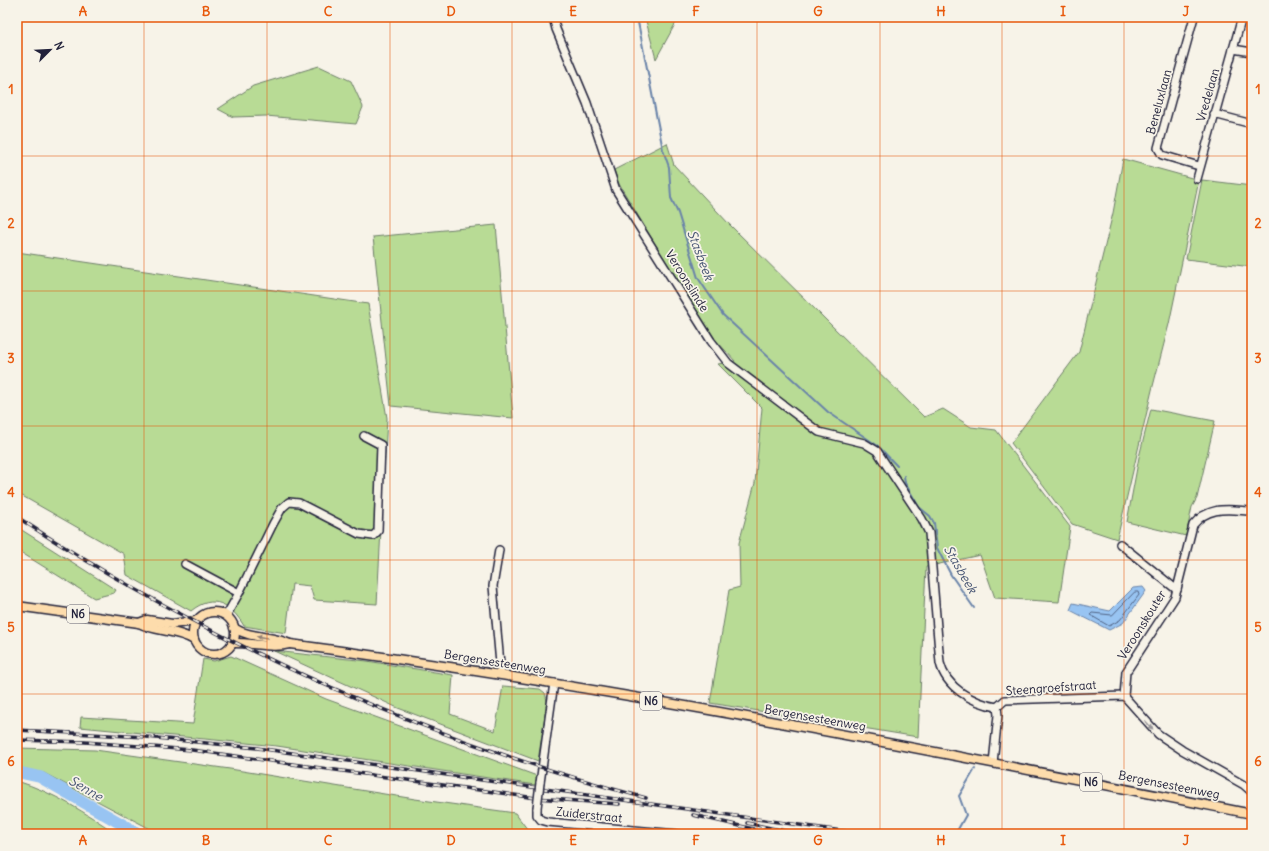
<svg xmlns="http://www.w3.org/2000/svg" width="1269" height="851" font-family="Delius,sans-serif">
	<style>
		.green { fill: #b8db95; stroke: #6d7e68 }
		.water { fill: #98c4f2; stroke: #6983a9 }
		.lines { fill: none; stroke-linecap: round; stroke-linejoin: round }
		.shore { stroke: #516384; stroke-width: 1 }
		.stream { stroke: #6983a9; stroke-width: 2 }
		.river { stroke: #98c4f2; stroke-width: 12 }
		.minor-casing { stroke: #22223b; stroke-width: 10 }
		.major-casing { stroke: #22223b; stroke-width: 11 }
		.minor { stroke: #f7f3e8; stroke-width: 7 }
		.major { stroke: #fddcac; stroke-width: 8 }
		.rail-casing { stroke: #22223b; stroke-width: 3.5 }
		.rail { stroke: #f7f3e8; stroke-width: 2; stroke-dasharray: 6; stroke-linecap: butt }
		.minor-bridge-casing { stroke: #22223b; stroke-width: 10; stroke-linecap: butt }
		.minor-bridge { stroke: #f7f3e8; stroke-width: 7 }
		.oneway { fill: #907f74 }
		.oneway2 { fill: #97959a }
		.grid { fill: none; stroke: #e8590c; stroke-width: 1; stroke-opacity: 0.55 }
		.labels { text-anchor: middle; stroke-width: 3.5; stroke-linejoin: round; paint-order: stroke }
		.shield { fill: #f7f3e8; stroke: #62616f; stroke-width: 1 }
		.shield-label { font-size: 11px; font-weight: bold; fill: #22223b }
		.street-label { font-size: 12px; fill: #22223b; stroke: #f7f3e8 }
		.water-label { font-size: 13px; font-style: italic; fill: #455372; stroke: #f7f3e8 }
		.neatline { fill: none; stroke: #e8590c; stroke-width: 1.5 }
		.grid-label { font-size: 13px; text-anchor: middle; font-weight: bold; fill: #e8590c }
	</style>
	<rect width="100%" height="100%" fill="#f7f3e8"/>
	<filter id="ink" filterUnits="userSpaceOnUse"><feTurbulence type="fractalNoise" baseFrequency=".025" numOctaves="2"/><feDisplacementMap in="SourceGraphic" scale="8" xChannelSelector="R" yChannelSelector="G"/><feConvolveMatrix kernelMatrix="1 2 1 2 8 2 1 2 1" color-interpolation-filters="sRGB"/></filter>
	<g filter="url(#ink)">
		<g class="green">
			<path d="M 645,17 L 679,17 L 656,59 Z"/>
			<path d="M 319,66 L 351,81 L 363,107 L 356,124 L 266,116 L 233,117 L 218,109 L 253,86 Z"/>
			<path d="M 667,143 L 674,165 L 730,225 L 924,417 L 943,409 L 971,427 L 996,430 L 1070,527 L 1059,602 L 995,598 L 980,555 L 926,567 L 918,737 L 710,703 L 729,590 L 740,587 L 739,543 L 755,483 L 762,408 L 718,364 L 735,361 L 714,338 L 654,242 L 619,184 L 614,170 Z"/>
			<path d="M 1123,159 L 1199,180 L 1169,324 L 1152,390 L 1117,539 L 1072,524 L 1011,443 L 1079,352 L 1113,213 Z"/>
			<path d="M 1202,180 L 1252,186 L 1252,267 L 1186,259 Z"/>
			<path d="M 496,225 L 513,418 L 391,406 L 373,237 Z"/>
			<path d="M 17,252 L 368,304 L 387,418 L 377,604 L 314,600 L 310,586 L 292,584 L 286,633 L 244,626 C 231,604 213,593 191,611 L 127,575 L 124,554 L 17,493 Z"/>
			<path d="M 1151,409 L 1215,421 L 1197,498 L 1192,507 L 1186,536 L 1127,522 L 1139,457 Z"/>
			<path d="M 17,527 L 116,590 L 114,593 L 94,598 L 17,550 Z"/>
			<path d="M 274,651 L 367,661 L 453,675 L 450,714 L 495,731 L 503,686 L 540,689 L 545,693 L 547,701 L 538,761 L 398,708 Z"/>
			<path d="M 231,656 L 326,699 L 537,776 L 535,785 L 277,746 L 80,727 L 81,717 L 193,724 L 203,659 L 214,661 Z"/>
			<path d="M 17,748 L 95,750 L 230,769 L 415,799 L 515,813 L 531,834 L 160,834 L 44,773 L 17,767 Z"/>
			<path d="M 17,781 C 53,792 86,813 117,834 L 17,834 Z"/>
		</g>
		<path class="water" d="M 1143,587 L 1146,591 L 1123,623 L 1109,630 L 1070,610 L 1073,603 L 1110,611 L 1133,588 Z"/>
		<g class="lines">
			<path class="shore" d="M 1135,592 L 1138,592 L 1139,595 L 1120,620 L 1109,626 L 1090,615 L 1092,613 L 1112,615 Z"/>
			<g class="stream">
				<path d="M 637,17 L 663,150 L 669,167 L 671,198 L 678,213 L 698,278 L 723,315 L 828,412 L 878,446 L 897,466"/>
				<path d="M 904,476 L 905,483 L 919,507 L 930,516 L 934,523 L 937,548 L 951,575 L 974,608"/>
				<path d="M 957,831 L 966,815 L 959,796 L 975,769"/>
			</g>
			<path class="river" d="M 17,772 L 40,777 L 139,834"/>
			<g class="minor-casing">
				<g id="minor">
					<path d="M 553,17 L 556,29 L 587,103 L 616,190 L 711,341 L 728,363 L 819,432 L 864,443 L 877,451 L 922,519 L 929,533 L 940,663 C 946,688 973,703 997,707"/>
					<path d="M 1194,17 L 1158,148 L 1162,155 L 1199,166"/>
					<path d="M 1233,49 L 1252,52"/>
					<path d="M 1214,114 L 1252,124"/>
					<path d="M 1197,179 L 1242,17"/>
					<path d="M 1120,544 L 1177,590"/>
					<path d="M 499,550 L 493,586 L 501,675"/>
					<path d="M 185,564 L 239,593 L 226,616"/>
					<path d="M 239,593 L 273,524 L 282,508 L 289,502 L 299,503 L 359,534 L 373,536 L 378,531 L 381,445 L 364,436"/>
					<path d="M 1124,696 L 1126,672 L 1175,597 L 1193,525 C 1209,505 1229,510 1252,511"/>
					<path d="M 997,707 L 1005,700 L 1124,696 L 1158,734 L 1182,750 L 1244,785 L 1252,792"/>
					<path d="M 993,763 L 998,715 L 997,707"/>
					<path d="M 540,783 L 554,683"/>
					<path d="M 537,808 L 537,815 L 541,820 L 548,822 L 677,834"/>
				</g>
			</g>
			<g class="major-casing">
				<g id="major">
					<path d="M 17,606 L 139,623 C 156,632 175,629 194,640"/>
					<circle cx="214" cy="633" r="21"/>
					<path d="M 139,623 L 147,620 L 172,624 L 196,621"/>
					<path d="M 234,628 C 251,639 272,635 290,644 C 613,687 933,751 1252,814"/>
					<path d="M 232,643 C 251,642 272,649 290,644"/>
				</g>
			</g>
			<use href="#minor" class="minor"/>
			<use href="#major" class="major"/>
			<g class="rail-casing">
				<g id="rail">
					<path d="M 17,517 C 209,643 424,739 646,798"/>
					<path d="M 17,730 L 146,737 L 257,748 L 863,834"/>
					<path d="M 17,740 L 85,742 L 192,750 L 536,798 L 619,804"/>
					<path d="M 693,815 L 753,829"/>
					<path d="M 747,823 L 799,834"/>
				</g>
			</g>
			<use href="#rail" class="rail"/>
			<g class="minor-bridge-casing">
				<path id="minor-bridge" d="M 537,808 L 540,783"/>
			</g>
			<use href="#minor-bridge" class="minor-bridge"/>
		</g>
		<defs><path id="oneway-solid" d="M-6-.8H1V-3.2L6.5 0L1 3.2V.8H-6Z"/></defs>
		<use class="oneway" href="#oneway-solid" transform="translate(262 637) rotate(-171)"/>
		<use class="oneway2" href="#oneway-solid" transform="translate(1149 725) rotate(47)"/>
	</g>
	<path class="grid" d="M 144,17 L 144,834M 267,17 L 267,834M 390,17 L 390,834M 512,17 L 512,834M 634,17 L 634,834M 757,17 L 757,834M 880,17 L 880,834M 1002,17 L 1002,834M 1124,17 L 1124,834M 17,156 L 1252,156M 17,291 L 1252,291M 17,426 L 1252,426M 17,560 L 1252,560M 17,694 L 1252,694"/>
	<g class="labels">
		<g class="shield">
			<rect x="67" y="605" width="22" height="18" rx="3"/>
			<rect x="640" y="692" width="22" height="18" rx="3"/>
			<rect x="1080" y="773" width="22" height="18" rx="3"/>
		</g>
		<g class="shield-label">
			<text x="78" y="618">N6</text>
			<text x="651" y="705">N6</text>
			<text x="1091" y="786">N6</text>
		</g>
		<g class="street-label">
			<text transform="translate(1208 95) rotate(-74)" y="4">Vredelaan</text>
			<text transform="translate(1159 102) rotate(-75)" y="4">Beneluxlaan</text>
			<text transform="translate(687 281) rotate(58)" y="4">Veroonslinde</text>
			<text transform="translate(1142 625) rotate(-58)" y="4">Veroonskouter</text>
			<text transform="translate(495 662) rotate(9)" y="4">Bergensesteenweg</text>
			<text transform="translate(1051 688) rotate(-4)" y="4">Steengroefstraat</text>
			<text transform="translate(815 718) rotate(10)" y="4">Bergensesteenweg</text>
			<text transform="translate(1169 785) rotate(11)" y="4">Bergensesteenweg</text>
			<text transform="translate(589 815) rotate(6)" y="4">Zuiderstraat</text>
		</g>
		<g class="water-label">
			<text transform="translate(701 255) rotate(69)" y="5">Stasbeek</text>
			<text transform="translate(961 569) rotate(60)" y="5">Stasbeek</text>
			<text transform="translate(86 788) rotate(30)" y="5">Senne</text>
		</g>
	</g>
	<rect width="1269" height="851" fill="none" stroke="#f7f3e8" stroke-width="44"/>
	<g transform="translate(50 50) rotate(66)" stroke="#f7f3e8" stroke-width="3" paint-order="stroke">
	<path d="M0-3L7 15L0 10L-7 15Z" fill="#22223b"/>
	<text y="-6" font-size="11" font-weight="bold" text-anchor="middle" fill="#22223b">N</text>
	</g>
	<rect x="22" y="22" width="1225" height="807" class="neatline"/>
	<g class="grid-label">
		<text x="83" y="16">A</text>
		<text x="206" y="16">B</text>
		<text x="328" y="16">C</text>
		<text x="451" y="16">D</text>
		<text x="573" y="16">E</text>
		<text x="696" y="16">F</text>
		<text x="818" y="16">G</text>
		<text x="941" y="16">H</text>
		<text x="1063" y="16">I</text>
		<text x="1186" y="16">J</text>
		<text x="11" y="94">1</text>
		<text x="1258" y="94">1</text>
		<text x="11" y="228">2</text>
		<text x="1258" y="228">2</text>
		<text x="11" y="363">3</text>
		<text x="1258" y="363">3</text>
		<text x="11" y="497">4</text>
		<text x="1258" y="497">4</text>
		<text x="11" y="632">5</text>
		<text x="1258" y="632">5</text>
		<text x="11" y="766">6</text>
		<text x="1258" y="766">6</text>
		<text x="83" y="845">A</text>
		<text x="206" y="845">B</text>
		<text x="328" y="845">C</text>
		<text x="451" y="845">D</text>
		<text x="573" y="845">E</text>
		<text x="696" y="845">F</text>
		<text x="818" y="845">G</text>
		<text x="941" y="845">H</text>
		<text x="1063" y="845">I</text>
		<text x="1186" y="845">J</text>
	</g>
</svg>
